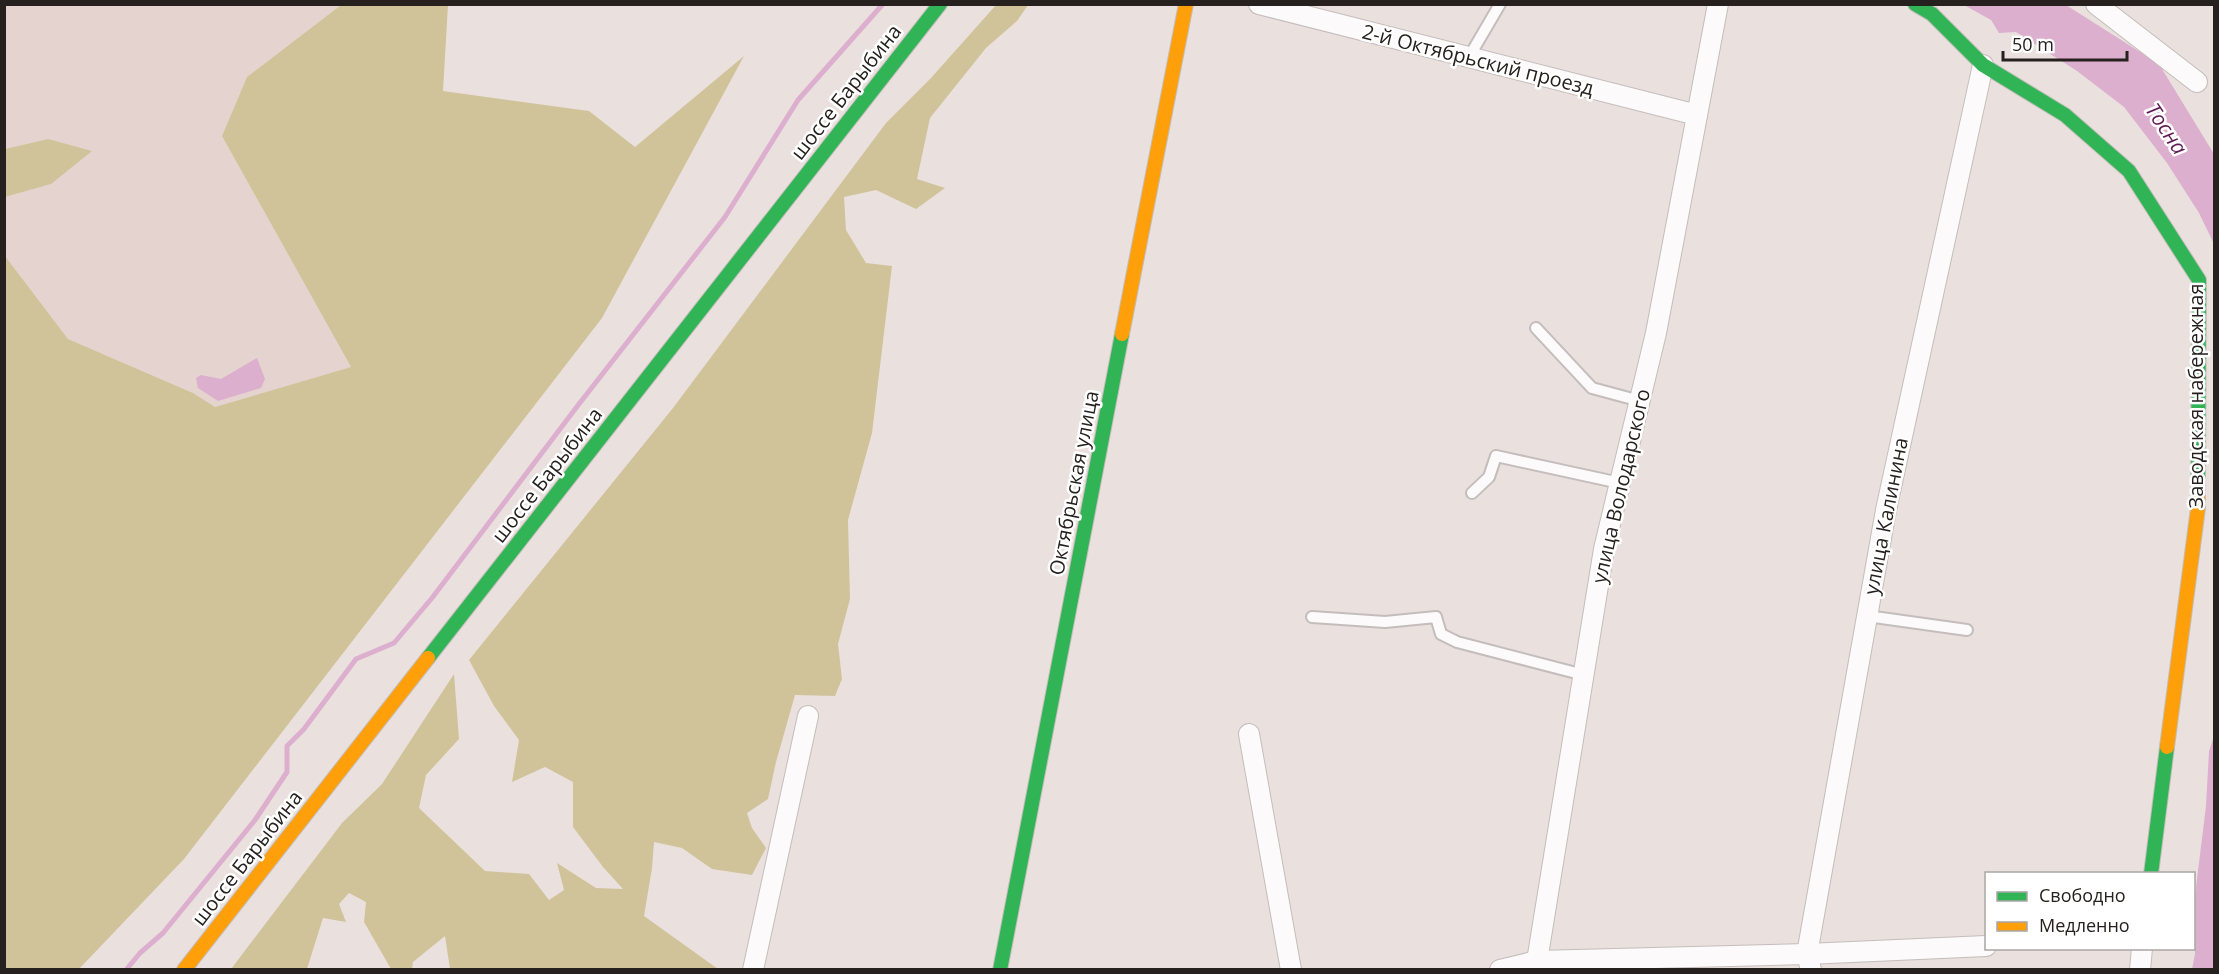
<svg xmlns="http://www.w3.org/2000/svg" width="2219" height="974" font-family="'Open Sans',sans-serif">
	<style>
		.built { fill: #e4d3ce }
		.forest { fill: #d0c39a }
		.water { fill: #ddafce }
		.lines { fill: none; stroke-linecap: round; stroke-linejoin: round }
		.stream { stroke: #ddafce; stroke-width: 5 }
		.lane-casing { stroke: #c4bdbb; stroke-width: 14 }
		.street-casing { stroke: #c4bdbb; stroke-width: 22 }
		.fast-casing { stroke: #c4bdbb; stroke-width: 16 }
		.slow-casing { stroke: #c4bdbb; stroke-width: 16 }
		.lane { stroke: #fcfafa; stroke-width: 10 }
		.street { stroke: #fcfafa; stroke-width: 20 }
		.fast { stroke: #30b455; stroke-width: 14 }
		.slow { stroke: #ff9f0a; stroke-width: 14 }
		.labels { text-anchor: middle; stroke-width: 5; stroke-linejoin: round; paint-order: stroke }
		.street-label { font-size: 20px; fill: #26211f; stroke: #fff }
		.water-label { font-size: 21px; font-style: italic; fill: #611a54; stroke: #fff }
	</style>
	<rect width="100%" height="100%" fill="#eae1de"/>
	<path class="built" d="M 5,5 L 341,5 L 247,77 L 222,136 L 351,367 L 215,407 L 193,393 L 68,339 L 5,256 L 5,197 L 51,184 L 48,139 L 5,149 Z"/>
	<g class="forest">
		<path d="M 341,5 L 448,5 L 443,91 L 589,111 L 635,147 L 744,56 L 602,318 L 184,859 L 79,969 L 5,969 L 5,256 L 68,339 L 193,393 L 215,407 L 351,367 L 222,136 L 247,77 Z"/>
		<path d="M 996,5 L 1028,5 L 1017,21 L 986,48 L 930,118 L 917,179 L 945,188 L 916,209 L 876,190 L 844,197 L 846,230 L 866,263 L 892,266 L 872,433 L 848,520 L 850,599 L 838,644 L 842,679 L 835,696 L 795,695 L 776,762 L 768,799 L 747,813 L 752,828 L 766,848 L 752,875 L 712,869 L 682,848 L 654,842 L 652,868 L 644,916 L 718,969 L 450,969 L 445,936 L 413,962 L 412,969 L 391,969 L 364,922 L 366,902 L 349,893 L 339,904 L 346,922 L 323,918 L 307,969 L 231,969 L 342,823 L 382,784 L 454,674 L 459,739 L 426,775 L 419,808 L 485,871 L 529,874 L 549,900 L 564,890 L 557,863 L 596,888 L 623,889 L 603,867 L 573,827 L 573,782 L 545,767 L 512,782 L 519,740 L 494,706 L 469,660 L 673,408 L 886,123 L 931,78 Z"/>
		<path d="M 48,139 L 92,151 L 51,184 L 5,197 L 5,149 Z"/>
	</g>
	<g class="water">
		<path d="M 1964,5 L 2066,5 L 2159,64 L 2214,154 L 2214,244 L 2199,213 L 2167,163 L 2124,107 L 2077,71 L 2016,32 L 1999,33 L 1991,20 Z"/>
		<path d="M 257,358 L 265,379 L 261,388 L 218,401 L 198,388 L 196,378 L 201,375 L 221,379 Z"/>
		<path d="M 2214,736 L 2214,969 L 2192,969 L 2195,954 L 2194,903 L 2206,806 L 2209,751 Z"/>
	</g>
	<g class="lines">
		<path class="stream" d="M 126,970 L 140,953 L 163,933 L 255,820 L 287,772 L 287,746 L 304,729 L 356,659 L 394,643 L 432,598 L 579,404 L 725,217 L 798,100 L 883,4"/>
		<g class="lane-casing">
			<g id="lane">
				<path d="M 1469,57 L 1500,4"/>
				<path d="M 1536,328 L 1592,388 L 1640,401"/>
				<path d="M 1472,493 L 1489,477 L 1496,456 L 1620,483"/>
				<path d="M 1867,616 L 1967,630"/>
				<path d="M 1312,617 L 1385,622 L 1436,617 L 1441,634 L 1457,642 L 1584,675"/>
			</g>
		</g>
		<g class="street-casing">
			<g id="street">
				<path d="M 1259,4 L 1697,115"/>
				<path d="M 2096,4 L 2197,82"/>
				<path d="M 1249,734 L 1291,970"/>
				<path d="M 753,970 L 808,716"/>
				<path d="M 1500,970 L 1537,961 L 1807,954 L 1986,946"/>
				<path d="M 1539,970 L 1537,961 L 1604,549 L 1656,333 L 1718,4"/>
				<path d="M 1811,970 L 1807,954 L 1886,510 L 1983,65"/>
				<path d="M 2140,970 L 2142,948"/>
			</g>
		</g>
		<g class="fast-casing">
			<g id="fast">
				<path d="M 1915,4 L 1932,14 L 1983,65 L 2065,115 L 2129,171 L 2199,280 L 2198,488"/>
				<path d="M 428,658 L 940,4"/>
				<path d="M 2151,874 L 2167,747"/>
				<path d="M 1000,970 L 1122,334"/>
			</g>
		</g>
		<g class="slow-casing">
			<g id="slow">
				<path d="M 1122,334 L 1186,4"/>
				<path d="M 2167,747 L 2198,508 L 2198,488"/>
				<path d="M 184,970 L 428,658"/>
			</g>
		</g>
		<use href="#lane" class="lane"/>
		<use href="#street" class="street"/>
		<use href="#fast" class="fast"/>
		<use href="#slow" class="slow"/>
	</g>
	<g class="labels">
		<g class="street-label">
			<text transform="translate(1478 60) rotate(14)" y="7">2-й Октябрьский проезд</text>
			<text transform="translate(846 92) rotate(-52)" y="7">шоссе Барыбина</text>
			<text transform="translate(2196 396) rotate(-90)" y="7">Заводская набережная</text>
			<text transform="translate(547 475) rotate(-52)" y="7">шоссе Барыбина</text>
			<text transform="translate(1074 483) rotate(-79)" y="7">Октябрьская улица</text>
			<text transform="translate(1621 486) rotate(-77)" y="7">улица Володарского</text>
			<text transform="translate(1886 516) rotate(-79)" y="7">улица Калинина</text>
			<text transform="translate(247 858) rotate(-52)" y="7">шоссе Барыбина</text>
		</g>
		<g class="water-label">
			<text transform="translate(2166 129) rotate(56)" y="7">Тосна</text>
		</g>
	</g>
	<rect width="2219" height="974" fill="none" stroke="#26211f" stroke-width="12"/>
	<rect x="1985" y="872" width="210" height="78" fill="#ffffff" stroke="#a8a6a5" stroke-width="1.5"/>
	<rect x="1997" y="892" width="30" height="9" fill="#30b455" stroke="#a8a6a5" stroke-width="1.5"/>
	<text x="2039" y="902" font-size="18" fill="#26211f">Свободно</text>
	<rect x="1997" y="922" width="30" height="9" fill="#ff9f0a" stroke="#a8a6a5" stroke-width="1.5"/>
	<text x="2039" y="932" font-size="18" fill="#26211f">Медленно</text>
	<path d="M2003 51v9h124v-9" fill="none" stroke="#26211f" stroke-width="3"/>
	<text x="2012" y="51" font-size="18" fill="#26211f" stroke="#ffffff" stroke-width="4.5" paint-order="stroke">50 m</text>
</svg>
